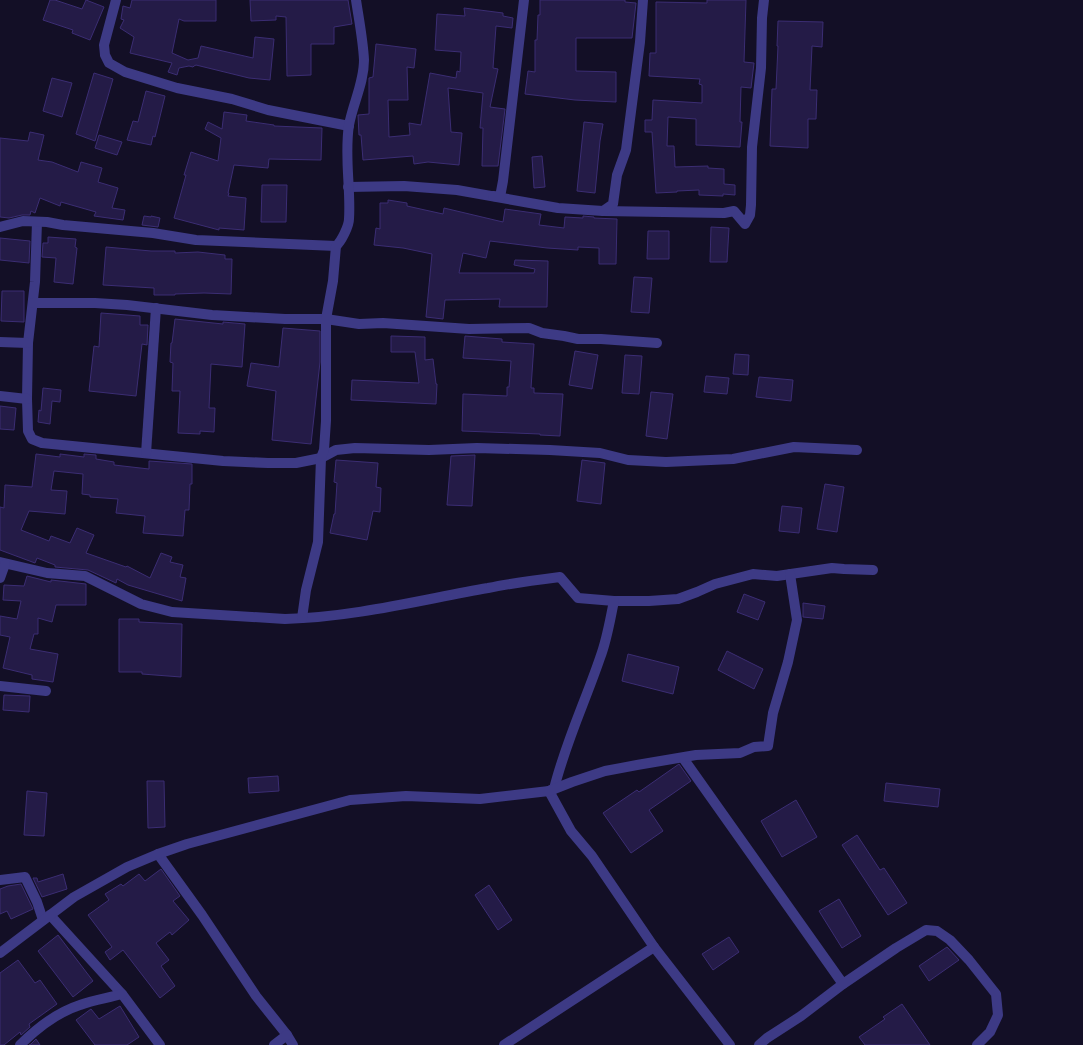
<svg xmlns="http://www.w3.org/2000/svg" width="1083" height="1045" font-family="'DejaVu Sans',sans-serif">
	<style>
		.building { fill: #241b47; stroke: #3b2d73 }
		.lines { fill: none; stroke-linecap: round; stroke-linejoin: round }
		.street { stroke: #3d3a85; stroke-width: 10 }
	</style>
	<rect width="100%" height="100%" fill="#130f26"/>
	<g class="building">
		<path d="M 50,0 L 55,0 L 82,9 L 86,0 L 104,7 L 90,40 L 72,33 L 73,30 L 43,20 Z"/>
		<path d="M 132,0 L 216,0 L 216,21 L 184,21 L 179,19 L 172,53 L 188,60 L 198,58 L 201,46 L 253,58 L 255,37 L 274,39 L 270,80 L 249,78 L 196,65 L 194,66 L 193,67 L 189,66 L 179,68 L 177,75 L 168,72 L 172,63 L 130,53 L 134,37 L 120,28 L 124,20 L 121,19 L 123,6 L 130,8 Z"/>
		<path d="M 250,0 L 348,0 L 352,24 L 334,27 L 334,44 L 311,44 L 311,75 L 287,76 L 286,17 L 276,16 L 276,20 L 251,21 Z"/>
		<path d="M 540,0 L 625,0 L 625,2 L 636,3 L 632,38 L 576,38 L 576,71 L 616,72 L 616,102 L 575,100 L 525,94 L 528,71 L 535,72 L 535,40 L 537,40 L 538,15 L 540,15 Z"/>
		<path d="M 707,0 L 746,0 L 744,62 L 754,63 L 751,88 L 741,87 L 740,122 L 742,122 L 740,147 L 696,145 L 696,119 L 668,117 L 667,146 L 674,146 L 675,167 L 708,166 L 708,168 L 724,169 L 724,184 L 735,185 L 735,195 L 723,194 L 723,196 L 699,195 L 699,190 L 677,191 L 677,192 L 656,193 L 652,132 L 645,132 L 645,120 L 652,120 L 653,100 L 702,103 L 702,85 L 699,84 L 700,79 L 649,76 L 650,53 L 656,53 L 656,2 L 707,3 Z"/>
		<path d="M 464,8 L 503,13 L 503,16 L 513,18 L 512,28 L 496,26 L 493,68 L 498,69 L 490,107 L 505,109 L 498,166 L 482,166 L 483,128 L 480,128 L 483,93 L 448,88 L 451,132 L 462,133 L 459,165 L 428,162 L 414,164 L 413,156 L 363,160 L 361,135 L 359,135 L 358,115 L 369,114 L 369,78 L 373,77 L 376,44 L 416,49 L 414,68 L 407,67 L 408,100 L 388,100 L 389,137 L 410,135 L 409,123 L 421,125 L 430,73 L 456,78 L 457,71 L 460,72 L 461,52 L 435,50 L 437,14 L 465,16 Z"/>
		<path d="M 778,21 L 823,22 L 822,47 L 812,46 L 810,90 L 817,90 L 816,119 L 808,119 L 808,148 L 770,146 L 772,89 L 776,89 L 778,46 L 777,46 Z"/>
		<path d="M 94,73 L 113,79 L 95,141 L 76,134 Z"/>
		<path d="M 52,78 L 72,83 L 62,117 L 43,111 Z"/>
		<path d="M 146,91 L 165,96 L 155,137 L 153,136 L 151,145 L 127,140 L 133,121 L 138,122 Z"/>
		<path d="M 224,112 L 247,115 L 246,121 L 274,125 L 274,126 L 322,128 L 321,160 L 269,159 L 268,168 L 234,165 L 228,193 L 229,193 L 228,196 L 246,198 L 244,230 L 219,228 L 219,230 L 174,218 L 186,175 L 184,175 L 191,152 L 218,161 L 221,138 L 205,129 L 208,122 L 222,129 Z"/>
		<path d="M 584,122 L 603,124 L 600,141 L 595,193 L 577,191 Z"/>
		<path d="M 30,132 L 44,135 L 38,160 L 52,162 L 78,172 L 81,162 L 102,168 L 98,182 L 118,188 L 112,208 L 125,210 L 123,220 L 94,216 L 96,212 L 61,202 L 60,206 L 40,198 L 35,213 L 31,211 L 30,215 L 22,215 L 9,218 L 0,217 L 0,138 L 28,141 Z"/>
		<path d="M 99,135 L 122,142 L 117,155 L 95,148 Z"/>
		<path d="M 542,156 L 545,187 L 534,188 L 532,157 Z"/>
		<path d="M 262,185 L 287,185 L 286,222 L 261,222 Z"/>
		<path d="M 388,200 L 407,203 L 407,206 L 443,214 L 444,208 L 503,222 L 505,209 L 541,214 L 539,225 L 564,228 L 565,217 L 583,218 L 583,216 L 594,217 L 594,218 L 617,219 L 616,264 L 599,264 L 599,248 L 578,247 L 578,250 L 547,248 L 490,241 L 486,258 L 463,253 L 459,273 L 534,273 L 535,269 L 514,265 L 515,260 L 548,261 L 547,307 L 499,307 L 500,299 L 445,300 L 443,319 L 426,317 L 432,254 L 403,248 L 374,245 L 376,228 L 380,229 L 380,203 L 388,203 Z"/>
		<path d="M 144,216 L 151,217 L 151,216 L 160,218 L 158,227 L 142,225 Z"/>
		<path d="M 711,227 L 729,228 L 727,262 L 710,262 Z"/>
		<path d="M 648,231 L 669,231 L 669,259 L 647,259 Z"/>
		<path d="M 48,237 L 76,239 L 75,247 L 77,248 L 73,284 L 54,282 L 56,258 L 42,257 L 43,243 L 48,243 Z"/>
		<path d="M 0,238 L 30,241 L 29,263 L 0,260 Z"/>
		<path d="M 106,247 L 151,251 L 175,251 L 175,253 L 198,252 L 225,255 L 225,259 L 232,259 L 231,294 L 204,293 L 175,294 L 175,295 L 154,295 L 154,288 L 103,285 Z"/>
		<path d="M 634,277 L 652,278 L 649,313 L 631,312 Z"/>
		<path d="M 2,291 L 24,291 L 24,322 L 1,321 Z"/>
		<path d="M 101,313 L 140,316 L 140,325 L 148,325 L 147,345 L 142,344 L 136,396 L 89,391 L 94,346 L 99,347 Z"/>
		<path d="M 175,319 L 223,324 L 223,322 L 245,324 L 242,367 L 211,364 L 209,408 L 215,408 L 214,432 L 200,431 L 200,434 L 178,433 L 180,391 L 172,391 L 173,363 L 170,362 L 171,343 L 172,343 Z"/>
		<path d="M 283,328 L 320,331 L 320,362 L 311,444 L 272,440 L 276,391 L 247,386 L 251,363 L 279,367 Z"/>
		<path d="M 391,336 L 425,337 L 425,360 L 433,359 L 436,384 L 437,384 L 436,404 L 351,400 L 352,380 L 419,383 L 415,352 L 391,352 Z"/>
		<path d="M 465,336 L 502,339 L 502,342 L 534,344 L 531,388 L 534,388 L 534,393 L 563,394 L 560,436 L 540,435 L 540,434 L 462,431 L 463,394 L 507,396 L 507,387 L 509,387 L 511,361 L 463,358 Z"/>
		<path d="M 575,351 L 598,355 L 592,389 L 569,385 Z"/>
		<path d="M 735,354 L 749,355 L 748,375 L 733,374 Z"/>
		<path d="M 625,355 L 642,356 L 639,394 L 622,393 Z"/>
		<path d="M 706,376 L 729,378 L 727,394 L 704,392 Z"/>
		<path d="M 759,377 L 793,380 L 791,401 L 756,397 Z"/>
		<path d="M 43,388 L 61,390 L 60,402 L 52,401 L 50,424 L 38,422 L 39,410 L 41,411 Z"/>
		<path d="M 651,392 L 673,394 L 667,439 L 646,436 Z"/>
		<path d="M 0,406 L 16,408 L 14,430 L 0,429 Z"/>
		<path d="M 36,454 L 60,457 L 60,454 L 84,457 L 84,454 L 96,455 L 96,459 L 114,462 L 114,465 L 149,469 L 149,461 L 192,464 L 192,484 L 190,484 L 189,510 L 185,510 L 183,536 L 143,533 L 145,516 L 116,513 L 118,499 L 90,497 L 90,495 L 82,494 L 83,474 L 54,471 L 51,490 L 67,491 L 65,514 L 29,511 L 21,530 L 49,541 L 51,536 L 70,543 L 77,528 L 94,535 L 86,553 L 126,567 L 127,566 L 150,578 L 161,553 L 172,557 L 170,562 L 183,565 L 180,577 L 186,578 L 182,601 L 128,585 L 117,579 L 116,583 L 88,570 L 55,567 L 55,565 L 37,558 L 35,563 L 0,550 L 0,507 L 4,508 L 5,485 L 32,487 Z"/>
		<path d="M 475,455 L 472,506 L 447,505 L 451,456 Z"/>
		<path d="M 336,460 L 378,463 L 376,487 L 381,488 L 380,512 L 373,511 L 367,540 L 330,533 L 334,514 L 335,514 L 337,483 L 334,482 Z"/>
		<path d="M 582,460 L 605,463 L 601,504 L 577,501 Z"/>
		<path d="M 825,484 L 844,487 L 837,532 L 817,529 Z"/>
		<path d="M 782,506 L 802,508 L 799,533 L 779,531 Z"/>
		<path d="M 27,576 L 51,582 L 51,580 L 86,584 L 86,605 L 56,605 L 52,622 L 38,618 L 38,634 L 34,634 L 30,649 L 58,654 L 53,682 L 32,679 L 32,675 L 3,668 L 10,637 L 0,635 L 0,616 L 17,619 L 21,601 L 3,600 L 4,585 L 24,586 Z"/>
		<path d="M 744,594 L 765,602 L 758,620 L 737,612 Z"/>
		<path d="M 803,603 L 825,606 L 823,619 L 803,617 Z"/>
		<path d="M 119,619 L 139,619 L 139,622 L 182,624 L 181,677 L 142,674 L 142,672 L 119,672 Z"/>
		<path d="M 727,651 L 763,669 L 754,689 L 718,670 Z"/>
		<path d="M 628,654 L 679,667 L 673,694 L 622,681 Z"/>
		<path d="M 4,695 L 30,696 L 29,712 L 3,710 Z"/>
		<path d="M 679,764 L 691,781 L 649,810 L 663,831 L 631,853 L 603,813 L 637,790 L 639,792 Z"/>
		<path d="M 278,776 L 279,791 L 249,793 L 248,778 Z"/>
		<path d="M 147,781 L 164,781 L 165,827 L 148,828 Z"/>
		<path d="M 886,783 L 940,789 L 938,807 L 884,801 Z"/>
		<path d="M 27,791 L 47,793 L 44,836 L 24,835 Z"/>
		<path d="M 796,800 L 817,837 L 782,857 L 761,821 Z"/>
		<path d="M 857,835 L 880,870 L 884,868 L 907,903 L 888,915 L 842,845 Z"/>
		<path d="M 161,869 L 180,896 L 173,901 L 189,920 L 172,935 L 170,932 L 156,943 L 169,960 L 161,966 L 175,986 L 160,998 L 123,950 L 110,960 L 105,952 L 112,947 L 88,915 L 109,900 L 105,894 L 121,884 L 123,886 L 139,874 L 145,881 Z"/>
		<path d="M 63,874 L 67,889 L 42,897 L 33,878 L 37,878 L 38,882 Z"/>
		<path d="M 21,884 L 33,909 L 11,919 L 7,911 L 0,914 L 0,889 L 8,886 Z"/>
		<path d="M 489,885 L 512,920 L 498,930 L 475,895 Z"/>
		<path d="M 839,899 L 861,936 L 842,948 L 819,911 Z"/>
		<path d="M 58,935 L 93,981 L 73,997 L 38,951 Z"/>
		<path d="M 729,937 L 739,952 L 713,970 L 702,954 Z"/>
		<path d="M 947,947 L 959,960 L 929,981 L 919,966 Z"/>
		<path d="M 18,960 L 35,983 L 40,980 L 57,1004 L 29,1024 L 30,1027 L 21,1035 L 20,1032 L 4,1045 L 0,1045 L 0,973 Z"/>
		<path d="M 902,1004 L 930,1045 L 865,1045 L 859,1037 L 885,1019 L 883,1017 Z"/>
		<path d="M 120,1006 L 139,1037 L 127,1045 L 95,1045 L 76,1020 L 91,1009 L 99,1019 Z"/>
		<path d="M 36,1039 L 40,1045 L 29,1045 L 31,1044 Z"/>
	</g>
	<g class="lines">
		<g class="street">
			<path d="M 116,0 L 104,45 L 105,55 L 109,63 L 125,72 L 177,88 L 232,99 L 268,110 L 349,126"/>
			<path d="M 348,187 L 404,186 L 457,190 L 558,208 L 603,211 L 724,213 L 734,211 L 745,224 L 750,215 L 751,205 L 752,147 L 761,68 L 762,18 L 764,0"/>
			<path d="M 493,196 L 500,197 L 503,181 L 524,0"/>
			<path d="M 603,211 L 613,204 L 617,175 L 626,150 L 640,42 L 643,0"/>
			<path d="M 37,222 L 35,282 L 28,343 L 27,399 L 28,431 L 32,439 L 42,443 L 223,461 L 268,463 L 296,463 L 321,458 L 336,450 L 355,448 L 429,450 L 477,448 L 550,450 L 600,453 L 628,460 L 666,462 L 733,459 L 794,447 L 857,450"/>
			<path d="M 0,227 L 23,221 L 47,222 L 63,225 L 153,233 L 196,240 L 336,246"/>
			<path d="M 33,303 L 95,303 L 127,305 L 212,315 L 285,319 L 326,319 L 359,324 L 383,323 L 469,329 L 529,328 L 542,333 L 564,336 L 578,339 L 601,339 L 657,343"/>
			<path d="M 0,342 L 28,343"/>
			<path d="M 0,396 L 27,399"/>
			<path d="M 146,453 L 156,308"/>
			<path d="M 0,562 L 47,573 L 85,576 L 141,604 L 172,612 L 285,619 C 355,617 420,600 488,588 C 512,583 536,580 560,577 L 578,598 L 614,601 L 649,601 L 678,599 L 697,592 L 715,584 L 753,574 L 777,576 L 832,568 L 844,569 L 873,570"/>
			<path d="M 0,578 L 5,564"/>
			<path d="M 614,601 C 610,620 607,640 600,658 C 585,702 565,744 554,789 L 549,791 L 571,831 L 592,856 L 654,947 L 730,1045"/>
			<path d="M 302,618 L 306,590 L 318,542 L 321,458 L 324,450 L 326,421 L 326,319 L 333,281 L 336,246 C 341,242 349,226 349,219 C 351,188 344,156 349,125 C 353,103 364,83 364,60 C 363,40 359,20 356,0"/>
			<path d="M 0,686 L 46,691"/>
			<path d="M 683,758 L 843,984"/>
			<path d="M 158,854 L 202,915 L 256,996 L 287,1035 L 293,1045"/>
			<path d="M 0,880 L 25,877 L 37,902 L 43,920"/>
			<path d="M 50,915 L 122,994 L 160,1045"/>
			<path d="M 0,953 L 74,897 L 127,867 L 158,854 L 187,844 L 350,800 L 406,796 L 480,799 L 549,791 L 572,782 L 605,771 L 637,765 L 696,755 L 740,753 L 754,747 L 768,746 L 773,713 L 788,662 L 797,620 L 790,574"/>
			<path d="M 20,1045 C 36,1029 58,1012 80,1005 C 93,1000 108,998 122,994"/>
			<path d="M 274,1045 L 287,1035"/>
			<path d="M 504,1045 L 654,947"/>
			<path d="M 759,1045 L 767,1038 L 801,1016 L 843,984 L 896,948 L 926,930 L 937,931 L 950,940 L 969,960 L 996,994 L 998,1015 L 990,1032 L 977,1045"/>
		</g>
	</g>
</svg>
